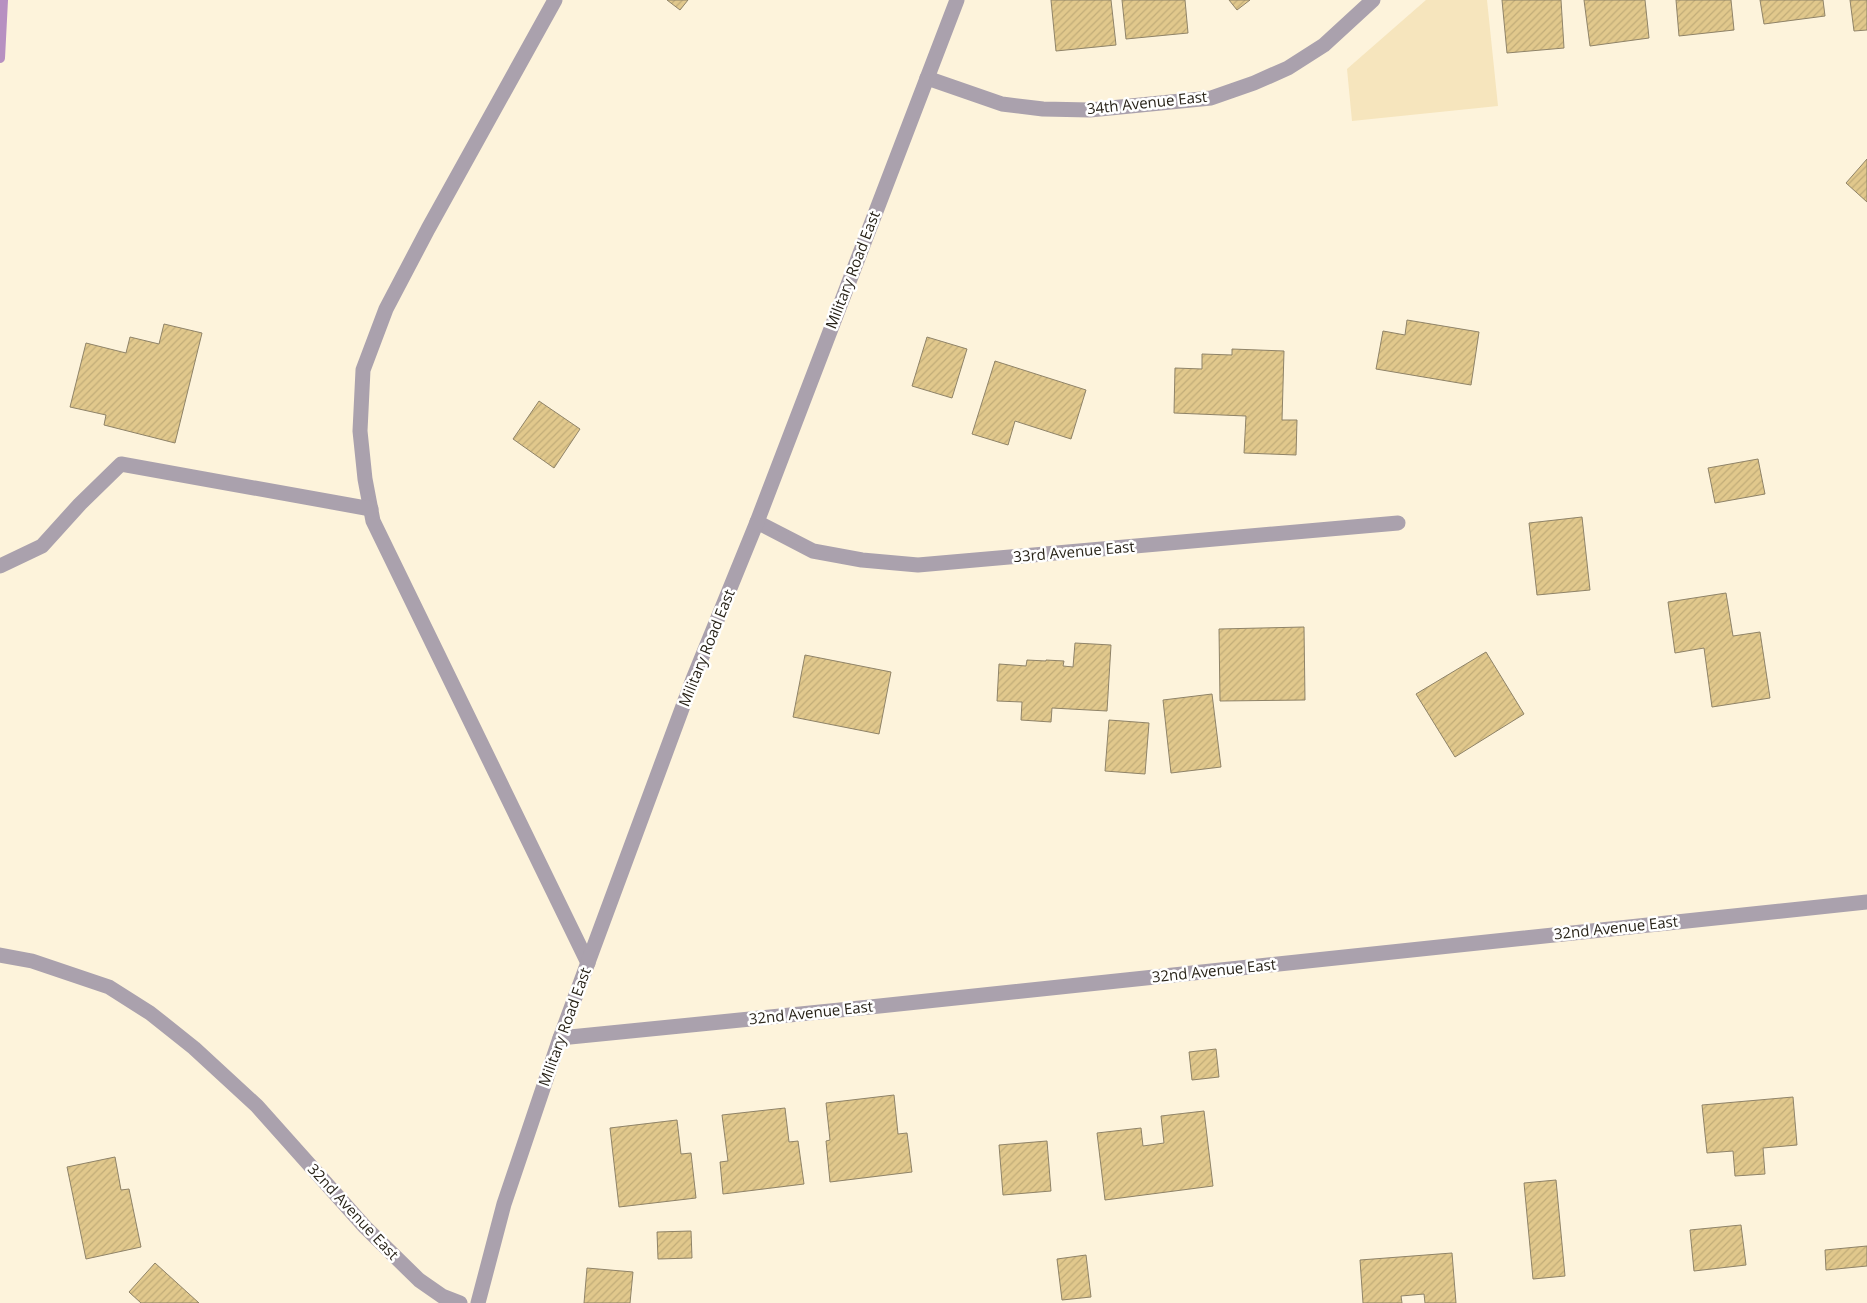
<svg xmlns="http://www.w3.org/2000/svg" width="1867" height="1303" font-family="'Open Sans',sans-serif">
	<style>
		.green { fill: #f6e5bd }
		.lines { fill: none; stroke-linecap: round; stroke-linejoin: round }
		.stream { stroke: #b790c1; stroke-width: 10 }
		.building { fill: url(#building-hatch); stroke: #8f8368 }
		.minor { stroke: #aaa1ad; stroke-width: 15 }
		.labels { text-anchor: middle; stroke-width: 5; stroke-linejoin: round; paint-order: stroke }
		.street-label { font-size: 15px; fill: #282318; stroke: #fff }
	</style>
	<defs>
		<pattern id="building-hatch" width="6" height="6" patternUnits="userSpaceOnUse" patternTransform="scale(1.25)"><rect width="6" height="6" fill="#e1c88c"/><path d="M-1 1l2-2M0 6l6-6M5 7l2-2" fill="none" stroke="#c1ac78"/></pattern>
	</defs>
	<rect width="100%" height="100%" fill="#fdf3db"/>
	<path class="green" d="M 1426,0 L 1487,0 L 1498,106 L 1352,121 L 1347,69 Z"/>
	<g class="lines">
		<path class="stream" d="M 0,58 L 3,0"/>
	</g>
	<g class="building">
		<path d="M 667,0 L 688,0 L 680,10 Z"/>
		<path d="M 1051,0 L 1111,0 L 1116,45 L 1056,51 Z"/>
		<path d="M 1122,0 L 1185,0 L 1188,33 L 1126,39 Z"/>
		<path d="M 1229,0 L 1250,0 L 1237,10 Z"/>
		<path d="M 1502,0 L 1561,0 L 1564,48 L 1507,53 Z"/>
		<path d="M 1584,0 L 1645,0 L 1649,38 L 1590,46 Z"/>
		<path d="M 1676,0 L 1731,0 L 1734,30 L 1679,36 Z"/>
		<path d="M 1760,0 L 1823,0 L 1825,16 L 1764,24 Z"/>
		<path d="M 1850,0 L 1867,0 L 1867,30 L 1854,31 Z"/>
		<path d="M 1867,159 L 1867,202 L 1846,183 Z"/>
		<path d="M 1407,320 L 1479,332 L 1471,385 L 1376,369 L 1383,331 L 1405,335 Z"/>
		<path d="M 164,324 L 202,333 L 175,443 L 104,425 L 106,415 L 70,407 L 86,343 L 126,353 L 130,337 L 159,344 Z"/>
		<path d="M 927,337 L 967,349 L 952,398 L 912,386 Z"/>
		<path d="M 1232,349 L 1284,351 L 1282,420 L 1297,420 L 1296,455 L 1244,453 L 1246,416 L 1174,413 L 1175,368 L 1202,369 L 1202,354 L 1232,355 Z"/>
		<path d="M 995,361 L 1086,390 L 1071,439 L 1015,421 L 1008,445 L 972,434 Z"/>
		<path d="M 539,401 L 580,429 L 554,468 L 513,439 Z"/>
		<path d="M 1758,459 L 1765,494 L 1715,503 L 1708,468 Z"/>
		<path d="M 1582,517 L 1590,590 L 1537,595 L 1529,523 Z"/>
		<path d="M 1726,593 L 1733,636 L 1760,632 L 1770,698 L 1712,707 L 1704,648 L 1675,653 L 1668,602 Z"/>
		<path d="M 1304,627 L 1305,700 L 1220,701 L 1219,629 Z"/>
		<path d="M 1075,643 L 1111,645 L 1107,711 L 1052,708 L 1051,722 L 1021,720 L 1022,702 L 997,701 L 999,664 L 1026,666 L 1027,660 L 1046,661 L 1046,660 L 1064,661 L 1063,666 L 1073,667 Z"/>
		<path d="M 1486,652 L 1524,714 L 1455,757 L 1416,694 Z"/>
		<path d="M 805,655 L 891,672 L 879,734 L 793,717 Z"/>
		<path d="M 1212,694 L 1221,767 L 1171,773 L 1163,700 Z"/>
		<path d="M 1109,720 L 1149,723 L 1145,774 L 1105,771 Z"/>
		<path d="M 1216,1049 L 1219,1077 L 1192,1080 L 1189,1052 Z"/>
		<path d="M 894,1095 L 898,1134 L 907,1133 L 912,1172 L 830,1182 L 826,1141 L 830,1140 L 826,1103 Z"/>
		<path d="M 1793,1097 L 1797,1145 L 1763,1148 L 1765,1174 L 1735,1176 L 1733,1151 L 1707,1153 L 1702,1105 Z"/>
		<path d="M 785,1108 L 789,1142 L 798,1141 L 804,1184 L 723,1194 L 720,1162 L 728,1161 L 722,1115 Z"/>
		<path d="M 1204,1111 L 1213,1186 L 1105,1200 L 1097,1133 L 1141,1128 L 1143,1146 L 1164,1143 L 1161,1116 Z"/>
		<path d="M 677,1120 L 681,1154 L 691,1153 L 696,1198 L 619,1207 L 610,1128 Z"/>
		<path d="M 1047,1141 L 1051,1191 L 1003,1195 L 999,1145 Z"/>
		<path d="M 115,1157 L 121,1190 L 129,1189 L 141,1247 L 86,1259 L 67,1167 Z"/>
		<path d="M 1556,1180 L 1565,1276 L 1533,1279 L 1524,1183 Z"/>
		<path d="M 1741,1225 L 1746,1265 L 1694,1271 L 1690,1230 Z"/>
		<path d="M 691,1231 L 692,1258 L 658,1259 L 657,1232 Z"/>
		<path d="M 1867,1246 L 1867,1266 L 1826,1270 L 1825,1250 Z"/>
		<path d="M 1452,1253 L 1456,1303 L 1425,1303 L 1424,1294 L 1401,1296 L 1402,1303 L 1363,1303 L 1360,1260 Z"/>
		<path d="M 1086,1255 L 1091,1297 L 1062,1300 L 1057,1259 Z"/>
		<path d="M 155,1263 L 199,1303 L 141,1303 L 129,1292 Z"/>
		<path d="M 587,1268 L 633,1272 L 630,1303 L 584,1303 Z"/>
	</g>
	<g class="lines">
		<g class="minor">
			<path d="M 555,0 L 428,229 L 386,309 L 363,370 L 360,431 L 365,479 L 373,521 L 588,963"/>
			<path d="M 927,78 L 1002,104 L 1043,109 L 1090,110 L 1211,98 L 1254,83 L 1288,68 L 1324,45 L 1373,0"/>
			<path d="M 757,522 L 813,551 L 862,560 L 918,565 L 1398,523"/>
			<path d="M 0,566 L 42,546 L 80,504 L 121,464 L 371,509"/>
			<path d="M 0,955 L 32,961 L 109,987 L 150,1013 L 194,1048 L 257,1106 L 365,1227 L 419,1280 L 442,1296 L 460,1303"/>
			<path d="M 560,1038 L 870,1007 L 1867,902"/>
			<path d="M 478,1303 L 504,1204 L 560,1038 L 693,679 L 757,522 L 957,0"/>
		</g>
	</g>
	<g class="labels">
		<g class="street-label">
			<text transform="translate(1147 103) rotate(-6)" y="5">34th Avenue East</text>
			<text transform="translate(853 270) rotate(-69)" y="5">Military Road East</text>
			<text transform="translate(1074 552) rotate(-5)" y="5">33rd Avenue East</text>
			<text transform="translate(707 648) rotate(-68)" y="5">Military Road East</text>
			<text transform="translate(1616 928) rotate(-6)" y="5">32nd Avenue East</text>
			<text transform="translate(1214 971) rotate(-6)" y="5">32nd Avenue East</text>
			<text transform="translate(811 1013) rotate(-6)" y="5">32nd Avenue East</text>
			<text transform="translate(565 1027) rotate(-70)" y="5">Military Road East</text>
			<text transform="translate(353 1212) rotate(47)" y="5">32nd Avenue East</text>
		</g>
	</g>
</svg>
